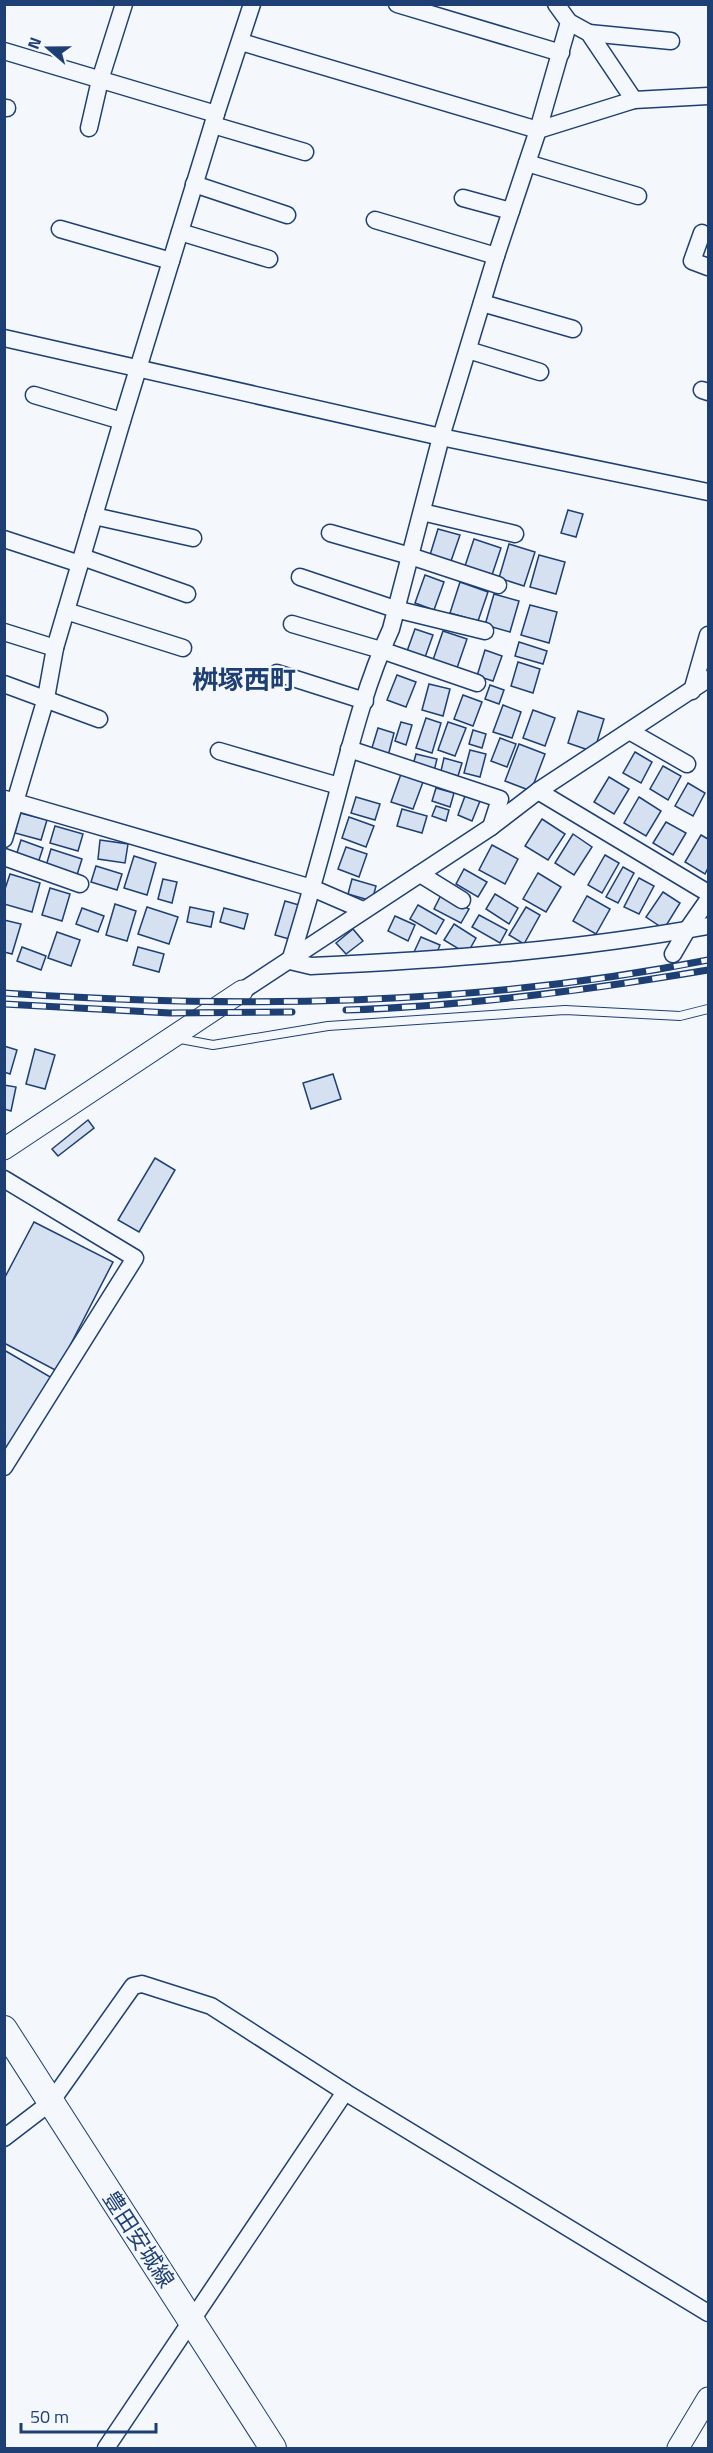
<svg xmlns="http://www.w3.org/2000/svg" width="713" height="2453" font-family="'Titillium Web','Noto Sans JP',sans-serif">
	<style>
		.building { fill: #d5e0f0; stroke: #1d3f73; stroke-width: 1.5 }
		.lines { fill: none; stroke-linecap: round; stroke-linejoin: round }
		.service-casing { stroke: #1d3f73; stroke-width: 10 }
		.minor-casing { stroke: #1d3f73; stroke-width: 19 }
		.tertiary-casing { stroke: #1d3f73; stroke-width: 23 }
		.primary-casing { stroke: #1d3f73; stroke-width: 28 }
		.service { stroke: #f4f7fb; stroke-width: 8 }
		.minor { stroke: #f4f7fb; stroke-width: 16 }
		.tertiary { stroke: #f4f7fb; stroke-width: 21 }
		.primary { stroke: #f4f7fb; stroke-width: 26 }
		.rail-casing { stroke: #1d3f73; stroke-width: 7 }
		.rail { stroke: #f4f7fb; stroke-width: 4.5; stroke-dasharray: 14; stroke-linecap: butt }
		.labels { text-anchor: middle; stroke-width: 4.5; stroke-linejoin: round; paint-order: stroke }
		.street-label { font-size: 22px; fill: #1d3f73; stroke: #f4f7fb }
		.quarter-label { font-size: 26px; font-weight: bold; fill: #1d3f73; stroke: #f4f7fb }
	</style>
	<rect width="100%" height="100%" fill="#f4f7fb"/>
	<g class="building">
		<path d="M 568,510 L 583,514 L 576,537 L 561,533 Z"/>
		<path d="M 438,529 L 460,535 L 451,561 L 430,555 Z"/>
		<path d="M 474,539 L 501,548 L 492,575 L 465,566 Z"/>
		<path d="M 509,544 L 535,552 L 524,586 L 499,578 Z"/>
		<path d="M 539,555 L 565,562 L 556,594 L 530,587 Z"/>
		<path d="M 425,575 L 444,582 L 434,610 L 415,603 Z"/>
		<path d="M 460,582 L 488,592 L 478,621 L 450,613 Z"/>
		<path d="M 494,594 L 519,601 L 510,632 L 485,625 Z"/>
		<path d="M 530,605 L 557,612 L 549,643 L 521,635 Z"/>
		<path d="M 415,629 L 433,635 L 424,660 L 406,654 Z"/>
		<path d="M 443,631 L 467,639 L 457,668 L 433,660 Z"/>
		<path d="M 519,642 L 547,651 L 543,664 L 515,656 Z"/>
		<path d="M 485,650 L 502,656 L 493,681 L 477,676 Z"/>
		<path d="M 518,662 L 540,669 L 533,693 L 511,686 Z"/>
		<path d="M 397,675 L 416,682 L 406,707 L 387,700 Z"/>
		<path d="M 429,684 L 450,689 L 443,716 L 422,710 Z"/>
		<path d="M 490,685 L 504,690 L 499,704 L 485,699 Z"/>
		<path d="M 463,695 L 482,702 L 473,726 L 454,719 Z"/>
		<path d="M 503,705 L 521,712 L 512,738 L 493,732 Z"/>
		<path d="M 533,710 L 555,718 L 545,746 L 523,738 Z"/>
		<path d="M 578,711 L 604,719 L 594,752 L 568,743 Z"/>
		<path d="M 426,718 L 441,723 L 432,753 L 416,748 Z"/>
		<path d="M 401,722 L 412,725 L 406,745 L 395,741 Z"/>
		<path d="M 448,722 L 466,728 L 455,756 L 438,750 Z"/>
		<path d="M 378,728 L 394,733 L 388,756 L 371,751 Z"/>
		<path d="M 473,730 L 486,734 L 482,748 L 469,744 Z"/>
		<path d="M 500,738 L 516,744 L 507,767 L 491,761 Z"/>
		<path d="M 519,744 L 545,754 L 531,791 L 505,781 Z"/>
		<path d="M 470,750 L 486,754 L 480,777 L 464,773 Z"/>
		<path d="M 635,752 L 652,762 L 641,783 L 623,773 Z"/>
		<path d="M 416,754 L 437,759 L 434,771 L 413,765 Z"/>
		<path d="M 444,758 L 462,763 L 458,776 L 441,771 Z"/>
		<path d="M 663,766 L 681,776 L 668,800 L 650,789 Z"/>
		<path d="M 401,774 L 423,782 L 413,809 L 391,802 Z"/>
		<path d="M 609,777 L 629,789 L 614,814 L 594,802 Z"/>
		<path d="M 688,783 L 705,793 L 693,816 L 675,806 Z"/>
		<path d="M 436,788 L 454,793 L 450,807 L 432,801 Z"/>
		<path d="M 465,796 L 480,801 L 472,821 L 458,815 Z"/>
		<path d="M 356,797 L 380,804 L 375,820 L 351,813 Z"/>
		<path d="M 639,797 L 661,811 L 646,836 L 624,823 Z"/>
		<path d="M 436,806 L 449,810 L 446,821 L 432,816 Z"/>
		<path d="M 402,809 L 427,816 L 422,833 L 397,826 Z"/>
		<path d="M 20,813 L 47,820 L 41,840 L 15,833 Z"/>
		<path d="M 349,817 L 374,826 L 366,847 L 342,838 Z"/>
		<path d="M 542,819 L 565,834 L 548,860 L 525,846 Z"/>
		<path d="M 666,822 L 686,833 L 673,855 L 653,843 Z"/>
		<path d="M 55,826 L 83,834 L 78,851 L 50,843 Z"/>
		<path d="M 573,834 L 592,847 L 574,875 L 555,863 Z"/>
		<path d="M 701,835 L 708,839 L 708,868 L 705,874 L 685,862 Z"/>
		<path d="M 21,840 L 43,848 L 37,866 L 15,859 Z"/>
		<path d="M 100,840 L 128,844 L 125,863 L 98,859 Z"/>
		<path d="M 492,845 L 518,859 L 505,884 L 479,870 Z"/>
		<path d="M 346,847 L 367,854 L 359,877 L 338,869 Z"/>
		<path d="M 51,849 L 82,859 L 77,875 L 46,866 Z"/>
		<path d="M 605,855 L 619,863 L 602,893 L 588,885 Z"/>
		<path d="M 134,856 L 156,863 L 147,895 L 124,888 Z"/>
		<path d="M 96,866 L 122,874 L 117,890 L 91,882 Z"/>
		<path d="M 623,867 L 634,873 L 618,903 L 606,897 Z"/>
		<path d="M 464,869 L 487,882 L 478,897 L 456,884 Z"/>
		<path d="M 538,873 L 561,887 L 546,912 L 523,899 Z"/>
		<path d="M 10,874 L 40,883 L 32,912 L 4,904 L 4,892 Z"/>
		<path d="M 639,878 L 654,886 L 639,914 L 624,907 Z"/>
		<path d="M 163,879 L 177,882 L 172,903 L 158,899 Z"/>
		<path d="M 352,879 L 376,886 L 372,901 L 348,894 Z"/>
		<path d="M 50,888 L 70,894 L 62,921 L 42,915 Z"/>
		<path d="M 663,892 L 680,903 L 664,929 L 646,917 Z"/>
		<path d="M 495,894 L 518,908 L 509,924 L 486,909 Z"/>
		<path d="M 441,895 L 469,909 L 461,923 L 434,909 Z"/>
		<path d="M 587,896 L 610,909 L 596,934 L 573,921 Z"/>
		<path d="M 285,901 L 306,907 L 296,941 L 275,935 Z"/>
		<path d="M 115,904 L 136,911 L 127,941 L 106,935 Z"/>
		<path d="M 418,905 L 444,920 L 436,934 L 410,919 Z"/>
		<path d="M 147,907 L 178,917 L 169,944 L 138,934 Z"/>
		<path d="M 190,907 L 214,912 L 211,927 L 187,922 Z"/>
		<path d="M 526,907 L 540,915 L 524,944 L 509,935 Z"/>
		<path d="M 82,908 L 104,916 L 98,932 L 76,924 Z"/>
		<path d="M 224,908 L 248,914 L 244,929 L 220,922 Z"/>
		<path d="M 479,915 L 507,930 L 500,943 L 472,927 Z"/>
		<path d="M 395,916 L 415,925 L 408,941 L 388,931 Z"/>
		<path d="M 4,920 L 21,924 L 12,954 L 4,952 Z"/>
		<path d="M 454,924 L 476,938 L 467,954 L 444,940 Z"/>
		<path d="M 353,929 L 363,941 L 346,954 L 336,943 Z"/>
		<path d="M 57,932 L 80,940 L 71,966 L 48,958 Z"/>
		<path d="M 421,937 L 440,945 L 434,960 L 414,952 Z"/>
		<path d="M 22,947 L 46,956 L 41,970 L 17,961 Z"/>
		<path d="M 138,947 L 164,954 L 159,972 L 133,965 Z"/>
		<path d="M 4,1046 L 17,1050 L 10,1074 L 4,1072 Z"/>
		<path d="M 35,1049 L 55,1055 L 45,1089 L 26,1084 Z"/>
		<path d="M 333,1074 L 341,1099 L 311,1109 L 303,1083 Z"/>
		<path d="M 4,1085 L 16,1087 L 11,1111 L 4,1109 Z"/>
		<path d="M 88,1120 L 94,1128 L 58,1156 L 52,1149 Z"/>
		<path d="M 155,1158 L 175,1170 L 139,1232 L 118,1220 Z"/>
		<path d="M 34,1222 L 113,1262 L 57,1371 L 4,1343 L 4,1279 Z"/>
		<path d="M 4,1350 L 52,1378 L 4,1456 Z"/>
	</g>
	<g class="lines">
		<g class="service-casing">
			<path id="service" d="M 175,1038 L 213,1045 L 328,1026 L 565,1010 L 680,1016 L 708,1009"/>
		</g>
		<g class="minor-casing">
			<g id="minor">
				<path d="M 397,4 L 561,53"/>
				<path d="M 556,4 L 569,22 L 538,130 L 496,256 L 441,437 L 391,629 C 365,685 350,747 334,807 C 320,859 306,910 290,961 L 311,966 C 444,960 577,950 708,926"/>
				<path d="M 569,22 L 589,33 L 634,100"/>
				<path d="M 589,33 L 671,41"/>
				<path d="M 241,42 L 538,130 L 634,100 L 708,96"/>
				<path d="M 4,51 L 216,114"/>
				<path d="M 4,108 L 7,108"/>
				<path d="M 213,125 L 305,152"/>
				<path d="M 89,128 L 100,80 L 124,4"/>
				<path d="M 527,163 L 638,196"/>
				<path d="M 194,184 L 287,215"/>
				<path d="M 463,198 L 511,211"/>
				<path d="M 375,220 L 496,256"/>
				<path d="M 60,229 L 171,261"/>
				<path d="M 180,232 L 269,259"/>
				<path d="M 702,233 L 692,261 L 708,267"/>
				<path d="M 482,303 L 573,329"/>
				<path d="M 4,338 L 441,437 L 708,492"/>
				<path d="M 468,350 L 540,372"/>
				<path d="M 702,390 L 708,392"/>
				<path d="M 34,395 L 122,421"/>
				<path d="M 422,512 L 515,534"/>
				<path d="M 94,516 L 193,538"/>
				<path d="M 330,533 L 410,556 L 498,585"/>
				<path d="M 4,539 L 80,564"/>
				<path d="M 82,557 L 187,594"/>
				<path d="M 300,577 L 395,609 L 485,631"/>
				<path d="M 66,611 L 183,648"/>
				<path d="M 292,624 L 381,650 L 477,683"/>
				<path d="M 4,632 L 55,648"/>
				<path d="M 277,673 L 365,701"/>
				<path d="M 4,684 L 99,719"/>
				<path d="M 692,691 L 708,635"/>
				<path d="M 631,732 L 687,764"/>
				<path d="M 349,749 L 500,799 L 491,827"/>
				<path d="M 219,751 L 339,786"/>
				<path d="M 538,791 L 708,893"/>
				<path d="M 5,799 L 312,888 L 363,910"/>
				<path d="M 4,839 L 46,698 L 55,648 L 122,421 L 216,114 L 252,4"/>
				<path d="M 4,857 L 80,884"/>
				<path d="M 420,874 L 462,900"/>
				<path d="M 673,954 L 687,930 L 708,900"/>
				<path d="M 242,991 L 491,827 L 538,791 L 708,679"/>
				<path d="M 4,1179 L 135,1258 L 4,1467"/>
				<path d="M 4,2138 L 51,2102 L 133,1986 L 142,1984 L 211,2006 L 345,2092 L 708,2313"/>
				<path d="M 106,2448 L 345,2092"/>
			</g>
		</g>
		<g class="tertiary-casing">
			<g id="tertiary">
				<path d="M 4,1149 L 242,991"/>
				<path d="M 678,2448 L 708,2398"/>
			</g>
		</g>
		<g class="primary-casing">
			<path id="primary" d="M 4,2029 L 273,2448"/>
		</g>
		<use href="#service" class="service"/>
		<use href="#minor" class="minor"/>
		<use href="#tertiary" class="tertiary"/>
		<use href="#primary" class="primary"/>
		<g class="rail-casing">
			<g id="rail">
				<path d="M 4,993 C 240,1009 476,1006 708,960"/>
				<path d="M 4,1004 L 170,1013 L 292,1012"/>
				<path d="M 346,1010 C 468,1006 589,990 708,970"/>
			</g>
		</g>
		<use href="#rail" class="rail"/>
	</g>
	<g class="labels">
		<g class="street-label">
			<text transform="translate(139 2239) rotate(57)" y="8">豊田安城線</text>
		</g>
		<g class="quarter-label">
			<text x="244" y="689">桝塚西町</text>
		</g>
	</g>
	<rect width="713" height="2453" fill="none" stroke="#1d3f73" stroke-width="12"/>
	<g transform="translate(48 48) rotate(290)" stroke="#f4f7fb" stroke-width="4.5" paint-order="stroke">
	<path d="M0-4.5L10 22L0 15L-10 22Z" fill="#1d3f73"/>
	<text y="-9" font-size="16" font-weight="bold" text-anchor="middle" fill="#1d3f73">N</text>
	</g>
	<path d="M21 2423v9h135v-9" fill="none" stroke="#1d3f73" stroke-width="3"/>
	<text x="30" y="2423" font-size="18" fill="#1d3f73" stroke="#f4f7fb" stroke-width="4.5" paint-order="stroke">50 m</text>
</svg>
